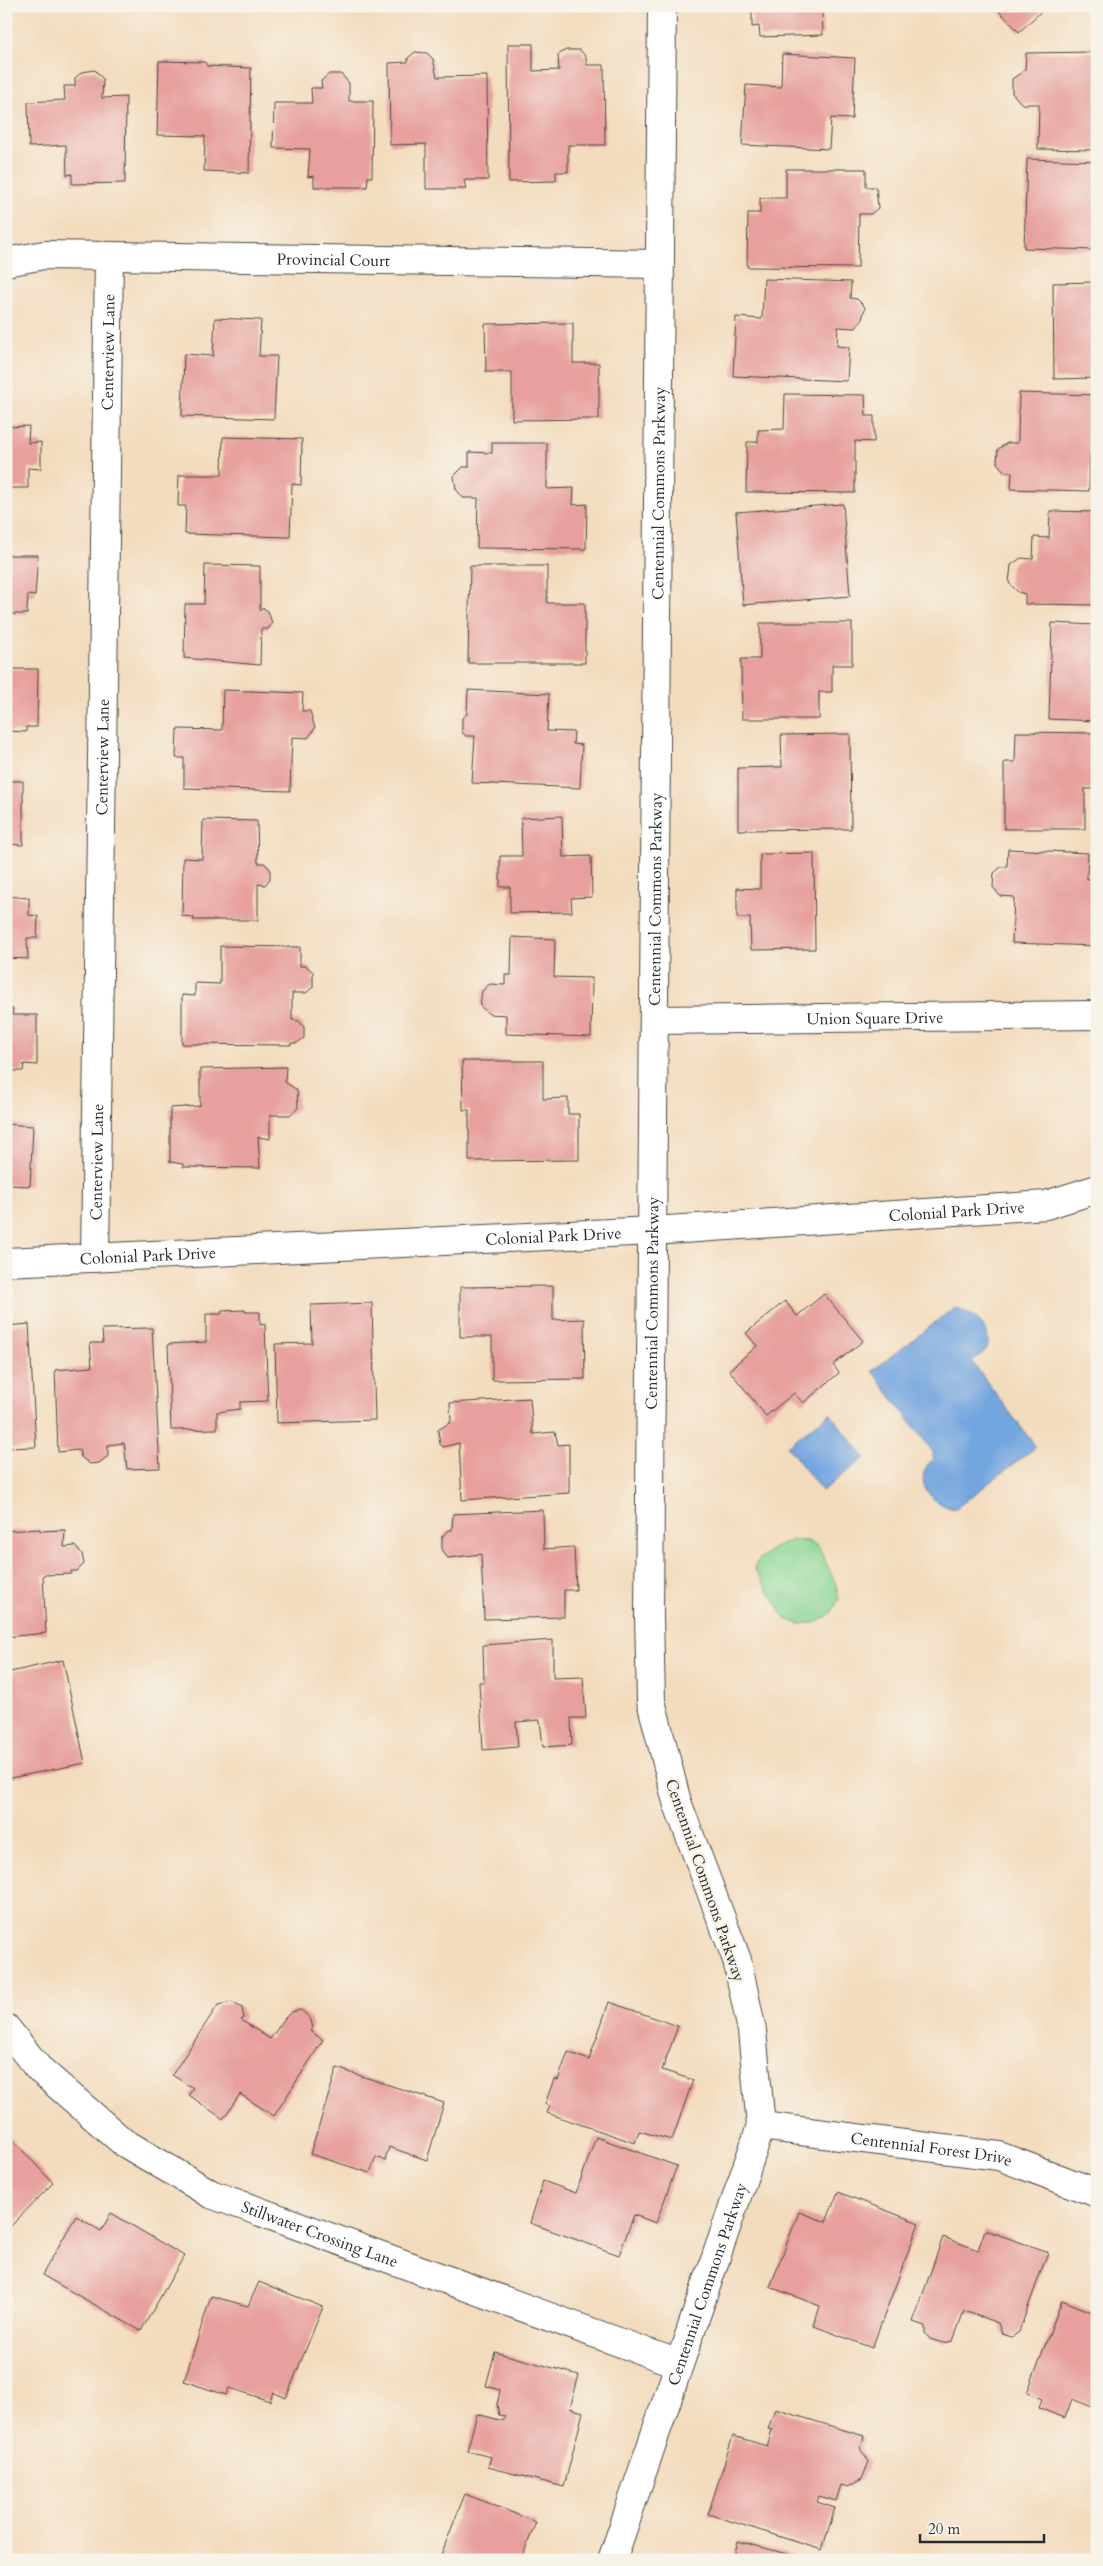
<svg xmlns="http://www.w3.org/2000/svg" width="1103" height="2566" font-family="Cardo,serif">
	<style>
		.green { fill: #87d593; stroke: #59805f }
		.water { fill: #73a5df; stroke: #4f6885 }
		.building { fill: #e7a09d }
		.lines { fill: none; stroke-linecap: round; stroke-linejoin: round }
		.street-casing { stroke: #494641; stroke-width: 30 }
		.street { stroke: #fff; stroke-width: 28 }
		.labels { text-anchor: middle; stroke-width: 5; stroke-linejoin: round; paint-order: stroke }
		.street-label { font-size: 16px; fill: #2b2b2b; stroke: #f7f3e8 }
	</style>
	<rect width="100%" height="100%" fill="#f7f3e8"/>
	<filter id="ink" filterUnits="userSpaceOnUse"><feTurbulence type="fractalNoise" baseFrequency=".02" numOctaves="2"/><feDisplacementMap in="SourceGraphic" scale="10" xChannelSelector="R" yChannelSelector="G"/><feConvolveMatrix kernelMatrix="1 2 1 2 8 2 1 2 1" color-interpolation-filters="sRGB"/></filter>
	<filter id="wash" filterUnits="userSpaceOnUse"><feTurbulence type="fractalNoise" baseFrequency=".0096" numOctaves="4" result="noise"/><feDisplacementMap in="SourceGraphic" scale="20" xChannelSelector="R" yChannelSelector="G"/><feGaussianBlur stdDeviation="1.12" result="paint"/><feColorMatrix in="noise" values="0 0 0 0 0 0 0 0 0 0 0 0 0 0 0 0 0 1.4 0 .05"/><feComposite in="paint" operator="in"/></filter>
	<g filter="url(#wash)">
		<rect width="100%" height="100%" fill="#f3dcbe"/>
		<path class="green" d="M 792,1540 L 807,1541 L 818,1546 L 835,1582 L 839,1599 L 832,1612 L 826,1617 L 815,1623 L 799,1624 L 786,1619 L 754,1568 C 761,1552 777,1547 792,1540 Z"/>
		<g class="water">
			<path d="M 955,1307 C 973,1314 993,1326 987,1349 L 972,1362 L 1036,1447 L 955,1509 C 929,1504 911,1479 933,1459 L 933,1452 L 872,1371 Z"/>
			<path d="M 830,1413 L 865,1458 L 822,1491 L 787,1446 Z"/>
		</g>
		<g id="blocks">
			<g class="building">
				<path d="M 752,6 L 822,6 L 823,35 L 760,37 L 759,26 L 752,27 Z"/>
				<path d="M 994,6 L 1047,6 L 1019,32 Z"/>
				<path d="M 508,44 L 533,44 L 533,71 L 559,70 L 558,55 L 566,50 L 580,50 L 586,57 L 587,65 L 604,65 L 605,145 L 568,145 L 568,172 L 556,172 L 556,181 L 509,182 Z"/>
				<path d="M 415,52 L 427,53 L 433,59 L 437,77 L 487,76 L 488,180 L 464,180 L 466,189 L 426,189 L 426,144 L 390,145 L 389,63 L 408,62 L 408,58 Z"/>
				<path d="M 1097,52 L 1097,150 L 1038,149 L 1039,104 L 1022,104 L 1012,93 L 1012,79 L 1025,70 L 1026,53 Z"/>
				<path d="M 782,54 L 855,58 L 852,119 L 831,118 L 829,149 L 742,145 L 746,85 L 781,87 Z"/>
				<path d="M 159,61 L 205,62 L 207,66 L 251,68 L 249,173 L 204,171 L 205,136 L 157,135 Z"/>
				<path d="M 95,70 L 103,79 L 102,98 L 126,97 L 125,183 L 72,184 L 72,174 L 67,175 L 66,145 L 29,147 L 28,102 L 65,100 L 64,86 L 75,86 L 75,78 L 82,72 Z"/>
				<path d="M 329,74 L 341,74 L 349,83 L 349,101 L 373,101 L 372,177 L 368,177 L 367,187 L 314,187 L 314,176 L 308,177 L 310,149 L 273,148 L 274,103 L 312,103 L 311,88 L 322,88 L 321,81 Z"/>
				<path d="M 1027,159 L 1097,161 L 1097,250 L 1024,248 Z"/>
				<path d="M 786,169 L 866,169 L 866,187 L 876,187 L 878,208 L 871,214 L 859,214 L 858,268 L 747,267 L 748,213 L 760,213 L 760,198 L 786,198 Z"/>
				<path d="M 764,279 L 851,282 L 850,298 L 857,299 L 865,307 L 862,320 L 856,328 L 838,327 L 837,346 L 849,347 L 847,381 L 733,376 L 736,317 L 762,319 Z"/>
				<path d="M 1097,282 L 1097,378 L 1054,379 L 1053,283 Z"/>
				<path d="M 215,318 L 261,320 L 259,356 L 277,356 L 274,419 L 182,416 L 184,354 L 213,356 Z"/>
				<path d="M 573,323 L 573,363 L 599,363 L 599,419 L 512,420 L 512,372 L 486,372 L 485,324 Z"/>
				<path d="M 1019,393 L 1097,395 L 1097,455 L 1090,455 L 1089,491 L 1011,489 L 1012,472 L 1005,472 L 997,463 L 998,449 L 1007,443 L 1018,443 Z"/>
				<path d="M 785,394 L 865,395 L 866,416 L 874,416 L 874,442 L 855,441 L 855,493 L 746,492 L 747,442 L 758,442 L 758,430 L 784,429 Z"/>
				<path d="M 29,426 L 28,443 L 41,442 L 41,469 L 28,468 L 28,488 L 6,488 L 6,427 Z"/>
				<path d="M 223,437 L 302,439 L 301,485 L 292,484 L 290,537 L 185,534 L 186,506 L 178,506 L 179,475 L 222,475 Z"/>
				<path d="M 492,443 L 547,443 L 547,489 L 574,488 L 573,505 L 587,504 L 586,549 L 477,548 L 478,498 L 463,498 L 456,489 L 454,476 L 463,467 L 469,467 L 469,452 L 492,453 Z"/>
				<path d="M 843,504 L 850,596 L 743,605 L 736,512 Z"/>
				<path d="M 1050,511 L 1097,512 L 1097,605 L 1025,604 L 1025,594 L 1018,592 L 1009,583 L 1011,565 L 1021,558 L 1033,559 L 1034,537 L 1049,538 Z"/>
				<path d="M 6,555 L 38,555 L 35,596 L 28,595 L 27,614 L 6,614 Z"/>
				<path d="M 205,565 L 260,566 L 260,611 L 263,608 L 268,611 L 272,623 L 268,629 L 261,629 L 260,665 L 184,658 L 185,604 L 204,604 Z"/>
				<path d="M 470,566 L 547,566 L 547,603 L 585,603 L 585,663 L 468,663 Z"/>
				<path d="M 760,623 L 852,623 L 852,665 L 832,665 L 832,692 L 819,692 L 819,719 L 742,719 L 741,659 L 760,659 Z"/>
				<path d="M 1052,623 L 1097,625 L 1097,721 L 1049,719 Z"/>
				<path d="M 6,631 L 10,631 L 8,669 L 38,669 L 37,727 L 26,727 L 26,732 L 6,731 Z"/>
				<path d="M 223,690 L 303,693 L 302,711 L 310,711 L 315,728 L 308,738 L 292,737 L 290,791 L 184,788 L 184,758 L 176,758 L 177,729 L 222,730 Z"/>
				<path d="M 468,690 L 549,694 L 547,731 L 574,732 L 573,744 L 582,745 L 580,788 L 472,783 L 475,736 L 466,736 L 462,732 L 462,718 L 467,714 Z"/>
				<path d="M 1016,732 L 1097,733 L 1097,789 L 1085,789 L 1085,829 L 1004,829 L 1004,762 L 1015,762 Z"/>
				<path d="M 850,734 L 851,829 L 738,830 L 738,768 L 782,767 L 781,735 Z"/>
				<path d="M 6,781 L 23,781 L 23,845 L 6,844 Z"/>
				<path d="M 562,816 L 563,857 L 591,856 L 592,897 L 571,898 L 572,912 L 510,913 L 510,887 L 500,887 L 500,856 L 522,856 L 521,818 Z"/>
				<path d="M 203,820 L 257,821 L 258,863 L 264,863 L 270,869 L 270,879 L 265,885 L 258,884 L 258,920 L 193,920 L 194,917 L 182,916 L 183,858 L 202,859 Z"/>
				<path d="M 1008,849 L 1088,853 L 1087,879 L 1096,879 L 1097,946 L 1012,943 L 1014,897 L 1000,896 L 993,887 L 994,873 L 1001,867 L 1007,867 Z"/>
				<path d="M 814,853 L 815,949 L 751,950 L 750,918 L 737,918 L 737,888 L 760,889 L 760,854 Z"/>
				<path d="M 6,896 L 29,898 L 29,915 L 38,916 L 37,938 L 27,938 L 28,959 L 6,958 Z"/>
				<path d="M 512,937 L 555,939 L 554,977 L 592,978 L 591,1037 L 506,1034 L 506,1015 L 489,1014 L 480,1006 L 482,991 L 490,984 L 505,985 L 505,975 L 511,975 Z"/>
				<path d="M 220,946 L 300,947 L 300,966 L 306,966 L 313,972 L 313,987 L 306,993 L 292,993 L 292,1020 L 299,1021 L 304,1027 L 304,1038 L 297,1043 L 291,1043 L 291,1045 L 182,1044 L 182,995 L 195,996 L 195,983 L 220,984 Z"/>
				<path d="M 6,1009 L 13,1009 L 12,1015 L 37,1015 L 37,1065 L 24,1064 L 23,1071 L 6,1071 Z"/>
				<path d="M 462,1061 L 543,1061 L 543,1099 L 568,1098 L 568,1114 L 579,1114 L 579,1160 L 469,1161 L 469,1110 L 463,1110 Z"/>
				<path d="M 286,1067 L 285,1082 L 297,1090 L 298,1108 L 290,1115 L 270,1115 L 270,1139 L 258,1137 L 260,1168 L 183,1167 L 183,1164 L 170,1162 L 170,1108 L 200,1106 L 200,1069 Z"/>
				<path d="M 6,1124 L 33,1126 L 30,1186 L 6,1185 Z"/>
				<path d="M 553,1286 L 553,1320 L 584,1319 L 585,1379 L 492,1380 L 492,1337 L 460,1337 L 460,1287 Z"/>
				<path d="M 824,1294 L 863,1341 L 833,1365 L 839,1373 L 803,1403 L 794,1393 L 766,1416 L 729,1370 L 757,1346 L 746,1333 L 785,1301 L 797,1316 Z"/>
				<path d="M 372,1303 L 375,1420 L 277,1423 L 275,1344 L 312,1343 L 311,1305 Z"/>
				<path d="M 245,1310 L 245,1312 L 260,1312 L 260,1325 L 265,1324 L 268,1401 L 240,1402 L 240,1409 L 217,1412 L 217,1429 L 171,1430 L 168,1344 L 206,1342 L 206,1314 L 221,1314 L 222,1311 Z"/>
				<path d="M 29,1324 L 36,1447 L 6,1448 L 6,1326 Z"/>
				<path d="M 152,1328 L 160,1468 L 127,1469 L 124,1443 L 108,1445 L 108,1456 L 99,1463 L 90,1464 L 81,1457 L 79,1450 L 58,1452 L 55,1370 L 92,1367 L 90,1343 L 103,1343 L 102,1329 Z"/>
				<path d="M 530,1398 L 533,1434 L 555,1432 L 558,1445 L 569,1444 L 569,1493 L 462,1500 L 459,1443 L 443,1447 L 440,1444 L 438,1430 L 451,1422 L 450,1403 Z"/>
				<path d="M 543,1510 L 544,1549 L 574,1547 L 576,1590 L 564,1590 L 564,1617 L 484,1619 L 481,1554 L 448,1558 L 442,1551 L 442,1537 L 448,1530 L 452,1530 L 453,1514 Z"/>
				<path d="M 40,1529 L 40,1531 L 65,1530 L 64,1547 L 75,1546 L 82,1554 L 84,1564 L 77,1571 L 71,1571 L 71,1574 L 43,1575 L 46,1633 L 6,1637 L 6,1531 Z"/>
				<path d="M 553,1640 L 553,1678 L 583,1677 L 586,1718 L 571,1718 L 572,1745 L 543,1747 L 540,1720 L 516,1722 L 518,1747 L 483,1750 L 479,1682 L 484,1682 L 483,1645 Z"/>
				<path d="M 63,1660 L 85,1763 L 6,1779 L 6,1673 Z"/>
				<path d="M 232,2002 L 242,2008 L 244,2018 L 241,2020 L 270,2039 L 285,2018 L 291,2012 L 301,2010 L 310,2018 L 313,2027 L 310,2031 L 323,2040 L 274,2116 L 240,2094 L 223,2119 L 189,2095 L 193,2088 L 172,2075 L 218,2005 Z"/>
				<path d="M 609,2002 L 678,2026 L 662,2070 L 693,2080 L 672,2140 L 639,2131 L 635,2143 L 547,2113 L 550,2106 L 545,2104 L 554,2079 L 558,2080 L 568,2052 L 589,2060 Z"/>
				<path d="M 337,2068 L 444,2103 L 427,2160 L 389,2147 L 385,2161 L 376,2157 L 370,2173 L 310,2154 Z"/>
				<path d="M 8,2135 L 53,2183 L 6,2231 L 6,2136 Z"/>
				<path d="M 596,2137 L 677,2166 L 656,2223 L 634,2215 L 619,2255 L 530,2223 L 543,2181 L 576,2193 Z"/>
				<path d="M 838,2192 L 919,2223 L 872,2348 L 814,2326 L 820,2306 L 770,2287 L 799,2212 L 826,2222 Z"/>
				<path d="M 111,2213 L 184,2256 L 141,2331 L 42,2275 L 76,2216 L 101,2231 Z"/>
				<path d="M 985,2230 L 1048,2252 L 1019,2332 L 1012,2337 L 1002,2334 L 998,2323 L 964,2311 L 953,2341 L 943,2343 L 930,2339 L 925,2333 L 925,2326 L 913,2322 L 943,2237 L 978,2250 Z"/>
				<path d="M 259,2282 L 323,2307 L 286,2398 L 273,2392 L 270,2401 L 229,2388 L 226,2395 L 184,2381 L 211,2296 L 248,2306 Z"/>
				<path d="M 1062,2300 L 1097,2314 L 1097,2409 L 1072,2399 L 1065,2418 L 1039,2408 L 1042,2399 L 1027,2393 Z"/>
				<path d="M 495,2352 L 579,2375 L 570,2408 L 583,2412 L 564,2487 L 488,2467 L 491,2457 L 467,2451 L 477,2414 L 503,2421 L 505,2416 L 499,2415 L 497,2405 L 500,2390 L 486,2386 Z"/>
				<path d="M 775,2409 L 864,2436 L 861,2448 L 869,2462 L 862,2479 L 848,2487 L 841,2485 L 836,2501 L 819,2496 L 817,2502 L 835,2508 L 822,2550 L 708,2514 L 733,2436 L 767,2446 L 772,2430 L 768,2429 Z"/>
				<path d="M 465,2494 L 536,2522 L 521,2560 L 439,2560 Z"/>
				<path d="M 738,2541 L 802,2558 L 801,2560 L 733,2560 Z"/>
			</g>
		</g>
	</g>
	<g filter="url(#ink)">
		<use href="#blocks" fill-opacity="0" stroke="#494641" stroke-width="1"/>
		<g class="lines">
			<g class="street-casing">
				<g id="street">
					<path id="s1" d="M 6,262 L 44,255 L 660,264"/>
					<path id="s2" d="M 654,1020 L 1097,1015"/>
					<path id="s3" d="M 95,1258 L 109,256"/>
					<path id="s4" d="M 6,1262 L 652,1231 L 1046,1205 L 1097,1189"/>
					<path id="s5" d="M 6,2028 L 38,2068 L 123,2142 L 211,2194 L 679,2364"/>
					<path id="s6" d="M 761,2126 L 999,2156 L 1097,2193"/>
					<path id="s7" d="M 612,2560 L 761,2126 L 752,2031 L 737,1960 L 677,1802 L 651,1701 L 649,1617 L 662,6"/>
				</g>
			</g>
			<use href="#street" class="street"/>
		</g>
	</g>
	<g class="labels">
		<g class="street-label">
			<text dy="6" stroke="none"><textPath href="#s1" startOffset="328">Provincial Court</textPath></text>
			<text dy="6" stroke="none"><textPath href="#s3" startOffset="906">Centerview Lane</textPath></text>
			<text dy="6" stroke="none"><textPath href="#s7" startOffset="2108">Centennial Commons Parkway</textPath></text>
			<text dy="6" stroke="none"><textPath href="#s3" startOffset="501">Centerview Lane</textPath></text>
			<text dy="6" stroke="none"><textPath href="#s7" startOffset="1702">Centennial Commons Parkway</textPath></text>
			<text dy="6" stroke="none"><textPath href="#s2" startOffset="221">Union Square Drive</textPath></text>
			<text dy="6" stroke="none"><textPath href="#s3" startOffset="96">Centerview Lane</textPath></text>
			<text dy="6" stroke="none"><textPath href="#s4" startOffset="952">Colonial Park Drive</textPath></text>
			<text dy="6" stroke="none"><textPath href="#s4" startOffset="548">Colonial Park Drive</textPath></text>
			<text dy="6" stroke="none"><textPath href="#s4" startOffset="142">Colonial Park Drive</textPath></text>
			<text dy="6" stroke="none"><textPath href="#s7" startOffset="1298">Centennial Commons Parkway</textPath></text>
			<text transform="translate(706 1880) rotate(71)" y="6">Centennial Commons Parkway</text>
			<text dy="6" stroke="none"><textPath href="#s6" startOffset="172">Centennial Forest Drive</textPath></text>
			<text dy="6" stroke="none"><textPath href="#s5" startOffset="382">Stillwater Crossing Lane</textPath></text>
			<text dy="6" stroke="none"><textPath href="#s7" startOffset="292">Centennial Commons Parkway</textPath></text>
		</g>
	</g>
	<rect width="1103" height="2566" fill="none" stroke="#f7f3e8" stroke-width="25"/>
	<path d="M920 2534v8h124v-8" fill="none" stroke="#2b2b2b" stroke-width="2.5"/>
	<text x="928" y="2534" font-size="15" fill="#2b2b2b" stroke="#f7f3e8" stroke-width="4" paint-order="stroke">20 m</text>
</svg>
